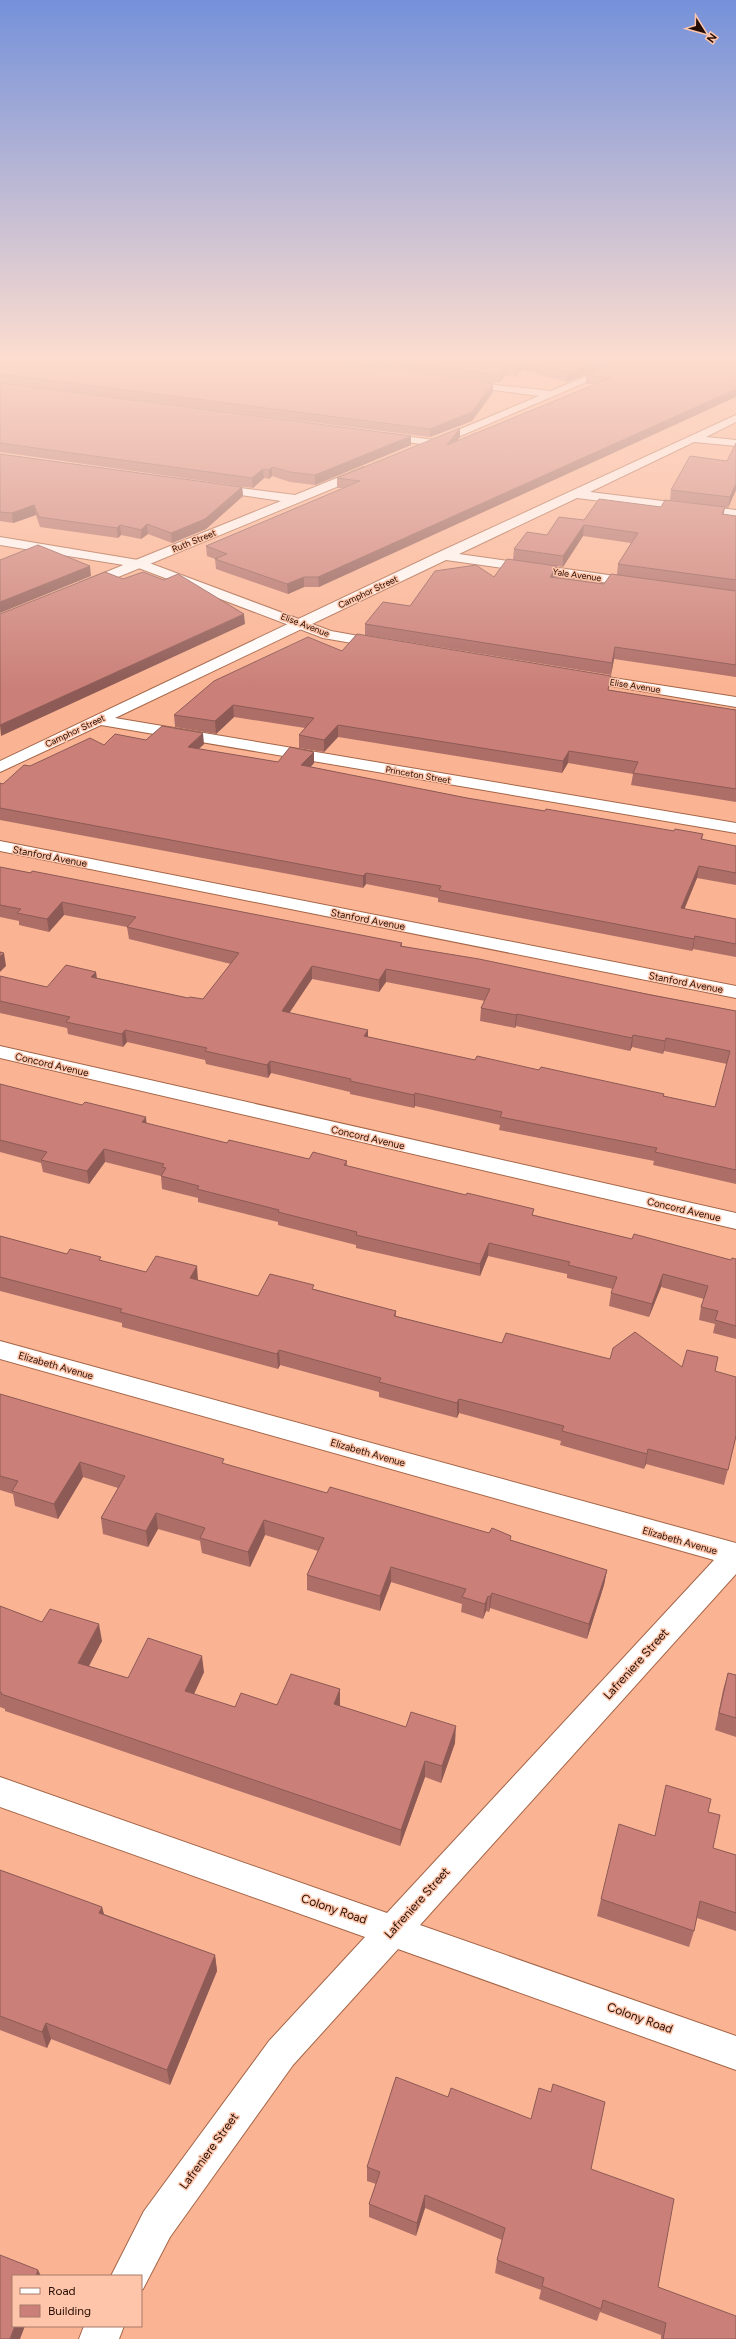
<svg xmlns="http://www.w3.org/2000/svg" width="736" height="2339" font-family="Figtree,sans-serif">
	<style>
		.lines { fill: none; stroke-linecap: round; stroke-linejoin: round }
		.minor-casing { stroke: #a56547; stroke-width: 2 }
		.tertiary-casing { stroke: #a56547; stroke-width: 2 }
		.minor { fill: #fff; fill-rule: evenodd }
		.tertiary { fill: #fff; fill-rule: evenodd }
		.wall { fill: #ae6e68; fill-rule: evenodd }
		.shaded-wall { fill: #8d5a55 }
		.building { fill: #ca8079; stroke: #8d5a55; fill-rule: evenodd }
		.labels { text-anchor: middle; stroke-width: 3; stroke-linejoin: round; paint-order: stroke }
		.far-street-label { font-size: 9px; fill: #250d03; stroke: #fec5ab }
		.street-label { font-size: 10px; fill: #250d03; stroke: #fec5ab }
		.near-street-label { font-size: 12px; fill: #250d03; stroke: #fec5ab }
	</style>
	<rect width="100%" height="100%" fill="#fab494"/>
	<g class="lines">
		<g class="minor-casing">
			<g id="minor">
				<path d="M 624,360 L 638,360 L 437,446 L 382,439 L 376,436 L 382,433 L 434,440 L 539,396 L 464,386 L 459,383 L 460,381 L 551,391 Z"/>
				<path d="M 736,415 L 736,422 L 706,437 L 736,440 L 736,446 L 694,442 L 590,492 L 736,510 L 736,518 L 577,498 L 459,554 L 637,579 L 642,580 L 644,583 L 642,586 L 637,587 L 446,560 L 115,718 L 736,823 L 736,833 L 101,725 L 0,772 L 0,761 L 437,553 Z"/>
				<path d="M 364,467 L 368,468 L 370,471 L 368,474 L 89,589 L 84,590 L 77,586 L 79,583 L 281,501 L 213,491 L 209,490 L 207,487 L 209,484 L 295,495 Z"/>
				<path d="M 0,841 L 736,986 L 736,998 L 0,851 Z"/>
				<path d="M 0,1046 L 736,1213 L 736,1229 L 0,1058 Z"/>
				<path d="M 0,1341 L 736,1543 L 736,1574 L 420,1925 L 736,2036 L 736,2070 L 398,1949 L 293,2065 L 170,2237 L 143,2289 L 141,2290 L 141,2276 L 111,2276 L 144,2211 L 269,2041 L 365,1937 L 0,1807 L 0,1777 L 387,1913 L 714,1560 L 0,1359 Z"/>
				<path d="M 84,2326 L 124,2326 L 119,2339 L 79,2339 Z"/>
			</g>
		</g>
		<g class="tertiary-casing">
			<g id="tertiary">
				<path d="M 0,537 L 144,561 L 331,631 L 381,640 L 388,644 L 381,648 L 323,638 L 136,567 L 0,545 Z"/>
				<path d="M 581,673 L 736,697 L 736,707 L 576,680 L 574,677 L 576,674 Z"/>
			</g>
		</g>
		<use href="#minor" class="minor"/>
		<use href="#tertiary" class="tertiary"/>
	</g>
	<g class="wall">
		<path d="M 0,360 L 493,383 L 493,392 L 472,421 L 430,437 L 0,383 L 411,445 L 315,485 L 290,482 L 272,476 L 269,479 L 264,478 L 253,488 L 0,452 Z"/>
		<path d="M 319,360 L 620,360 L 567,382 L 522,370 L 516,377 L 505,376 L 499,383 Z"/>
		<path d="M 736,360 L 319,587 L 304,587 L 288,594 L 216,569 L 215,559 L 207,556 L 206,546 L 343,488 L 337,488 L 337,478 L 460,437 L 457,441 L 594,384 L 586,384 L 586,375 Z"/>
		<path d="M 0,454 L 242,487 L 243,496 L 206,529 L 172,543 L 148,534 L 141,539 L 121,535 L 118,538 L 40,527 L 36,515 L 13,523 L 0,521 Z"/>
		<path d="M 727,461 L 736,490 L 728,508 L 670,500 L 671,490 Z"/>
		<path d="M 724,515 L 736,516 L 736,677 L 614,659 L 611,675 L 365,635 L 365,624 L 410,606 L 494,577 L 513,560 L 514,549 L 547,535 L 584,520 ZM 583,536 L 631,543 L 618,564 L 617,574 L 604,584 L 556,577 L 557,566 L 563,567 Z"/>
		<path d="M 342,651 L 609,690 L 736,710 L 736,802 L 631,785 L 633,774 L 568,763 L 562,773 L 338,737 L 324,752 L 299,748 L 299,735 L 305,728 L 234,717 L 216,734 L 175,727 L 174,715 Z"/>
		<path d="M 146,740 L 204,744 L 199,749 L 278,762 L 314,763 L 310,767 L 467,798 L 545,811 L 674,831 L 703,834 L 702,840 L 736,846 L 736,885 L 697,878 L 684,909 L 736,919 L 736,957 L 693,949 L 692,951 L 438,902 L 438,898 L 366,884 L 363,888 L 0,820 L 0,783 L 3,784 L 30,766 L 104,745 Z"/>
		<path d="M 0,867 L 402,943 L 402,946 L 736,1011 L 736,1184 L 653,1165 L 654,1161 L 499,1130 L 500,1125 L 415,1106 L 414,1108 L 350,1094 L 350,1092 L 271,1073 L 268,1078 L 206,1064 L 205,1060 L 127,1042 L 123,1047 L 68,1034 L 67,1028 L 0,1013 L 0,976 L 47,987 L 96,972 L 97,978 L 188,998 L 203,999 L 231,964 L 129,939 L 127,927 L 64,915 L 49,932 L 19,925 L 19,921 L 0,917 ZM 312,979 L 379,992 L 386,982 L 485,1001 L 481,1008 L 480,1021 L 515,1028 L 516,1026 L 630,1051 L 632,1047 L 663,1054 L 664,1051 L 727,1064 L 715,1107 L 664,1096 L 664,1094 L 539,1070 L 475,1060 L 368,1037 L 289,1013 Z"/>
		<path d="M 0,1084 L 147,1124 L 227,1143 L 309,1159 L 347,1161 L 347,1166 L 534,1215 L 632,1239 L 731,1260 L 736,1259 L 736,1339 L 713,1333 L 715,1324 L 699,1320 L 701,1307 L 704,1299 L 661,1287 L 649,1317 L 609,1306 L 611,1293 L 613,1289 L 567,1278 L 567,1274 L 488,1256 L 480,1276 L 356,1248 L 356,1245 L 278,1225 L 278,1222 L 198,1202 L 198,1198 L 162,1189 L 161,1176 L 105,1162 L 89,1184 L 43,1172 L 41,1163 L 0,1152 Z"/>
		<path d="M 0,1236 L 67,1254 L 102,1261 L 146,1272 L 198,1280 L 258,1296 L 314,1289 L 396,1311 L 396,1316 L 502,1343 L 610,1359 L 682,1367 L 718,1357 L 715,1371 L 736,1437 L 724,1485 L 646,1464 L 644,1469 L 560,1445 L 561,1441 L 459,1413 L 457,1418 L 379,1397 L 379,1392 L 280,1365 L 278,1369 L 122,1327 L 122,1323 L 0,1291 Z"/>
		<path d="M 0,1394 L 224,1464 L 327,1493 L 511,1540 L 607,1570 L 604,1585 L 587,1639 L 490,1608 L 489,1612 L 486,1611 L 483,1619 L 461,1612 L 462,1604 L 391,1582 L 380,1611 L 307,1590 L 307,1575 L 318,1551 L 265,1535 L 250,1567 L 202,1553 L 200,1541 L 158,1529 L 148,1547 L 103,1534 L 101,1518 L 118,1488 L 83,1477 L 58,1519 L 15,1506 L 13,1494 L 0,1490 Z"/>
		<path d="M 0,1606 L 42,1622 L 102,1641 L 89,1666 L 128,1678 L 204,1672 L 194,1694 L 235,1707 L 277,1705 L 340,1706 L 455,1743 L 441,1783 L 425,1777 L 400,1846 L 5,1711 L 5,1709 L 0,1707 Z"/>
		<path d="M 728,1673 L 736,1675 L 736,1737 L 715,1730 L 723,1690 Z"/>
		<path d="M 708,1812 L 713,1848 L 736,1855 L 736,1931 L 697,1918 L 694,1931 L 689,1947 L 597,1916 L 601,1899 L 654,1836 Z"/>
		<path d="M 0,1870 L 102,1907 L 104,1914 L 215,1955 L 217,1971 L 170,2085 L 51,2039 L 47,2048 L 0,2030 Z"/>
		<path d="M 367,2167 L 591,2169 L 658,2287 L 736,2339 L 661,2339 L 661,2335 L 600,2312 L 597,2321 L 539,2299 L 541,2290 L 495,2273 L 497,2260 L 502,2240 L 425,2208 L 416,2236 L 369,2217 L 369,2204 L 376,2184 L 367,2181 Z"/>
	</g>
	<g class="shaded-wall">
		<path d="M 600,360 L 620,360 L 567,382 L 568,373 Z"/>
		<path d="M 522,362 L 522,370 L 516,377 L 517,368 Z"/>
		<path d="M 505,367 L 505,376 L 499,383 L 500,375 Z"/>
		<path d="M 493,383 L 493,392 L 472,421 L 430,437 L 430,429 Z"/>
		<path d="M 736,389 L 736,397 L 319,587 L 318,577 Z"/>
		<path d="M 460,428 L 460,437 L 447,454 L 447,445 Z"/>
		<path d="M 411,436 L 411,445 L 315,485 L 315,475 Z"/>
		<path d="M 272,467 L 272,476 L 269,479 L 269,470 Z"/>
		<path d="M 263,469 L 264,478 L 253,488 L 252,478 Z"/>
		<path d="M 736,483 L 736,490 L 728,508 L 730,497 Z"/>
		<path d="M 242,487 L 243,496 L 206,529 L 172,543 L 171,533 Z"/>
		<path d="M 34,505 L 36,515 L 13,523 L 12,513 Z"/>
		<path d="M 725,507 L 723,518 L 722,514 Z"/>
		<path d="M 147,524 L 148,534 L 141,539 L 141,530 Z"/>
		<path d="M 120,525 L 121,535 L 118,538 L 117,528 Z"/>
		<path d="M 584,525 L 583,536 L 563,567 L 563,556 Z"/>
		<path d="M 90,566 L 91,576 L 0,613 L 0,602 Z"/>
		<path d="M 557,566 L 556,577 L 549,588 L 550,577 Z"/>
		<path d="M 304,577 L 304,587 L 288,594 L 287,584 Z"/>
		<path d="M 244,614 L 245,624 L 1,736 L 0,725 Z"/>
		<path d="M 615,647 L 614,659 L 611,675 L 612,663 Z"/>
		<path d="M 233,705 L 234,717 L 216,734 L 215,721 Z"/>
		<path d="M 338,725 L 338,737 L 324,752 L 324,740 Z"/>
		<path d="M 203,733 L 204,744 L 188,758 L 188,747 Z"/>
		<path d="M 569,751 L 568,763 L 562,773 L 563,761 Z"/>
		<path d="M 314,752 L 314,763 L 302,777 L 301,765 Z"/>
		<path d="M 699,866 L 697,878 L 680,920 L 681,908 Z"/>
		<path d="M 366,873 L 366,884 L 363,888 L 363,876 Z"/>
		<path d="M 62,902 L 64,915 L 49,932 L 47,919 Z"/>
		<path d="M 695,936 L 693,949 L 692,951 L 694,939 Z"/>
		<path d="M 4,953 L 6,966 L 0,972 L 0,957 Z"/>
		<path d="M 312,966 L 312,979 L 282,1024 L 282,1011 Z"/>
		<path d="M 386,969 L 386,982 L 379,992 L 379,980 Z"/>
		<path d="M 96,972 L 97,985 L 91,977 Z"/>
		<path d="M 517,1014 L 516,1026 L 515,1028 L 516,1015 Z"/>
		<path d="M 125,1030 L 127,1042 L 123,1047 L 122,1034 Z"/>
		<path d="M 368,1030 L 368,1042 L 364,1036 Z"/>
		<path d="M 633,1035 L 632,1047 L 630,1051 L 632,1038 Z"/>
		<path d="M 666,1038 L 664,1051 L 663,1054 L 665,1041 Z"/>
		<path d="M 270,1061 L 271,1073 L 268,1078 L 267,1065 Z"/>
		<path d="M 415,1093 L 415,1106 L 414,1108 L 414,1095 Z"/>
		<path d="M 146,1117 L 147,1129 L 142,1122 Z"/>
		<path d="M 104,1149 L 105,1162 L 89,1184 L 87,1171 Z"/>
		<path d="M 489,1243 L 488,1256 L 480,1276 L 480,1264 Z"/>
		<path d="M 197,1266 L 198,1281 L 190,1278 Z"/>
		<path d="M 663,1274 L 661,1287 L 649,1317 L 652,1304 Z"/>
		<path d="M 279,1350 L 280,1365 L 278,1369 L 277,1354 Z"/>
		<path d="M 459,1399 L 459,1413 L 457,1418 L 457,1403 Z"/>
		<path d="M 648,1449 L 646,1464 L 644,1469 Z"/>
		<path d="M 80,1462 L 83,1477 L 58,1519 L 54,1504 Z"/>
		<path d="M 156,1513 L 158,1529 L 148,1547 L 146,1531 Z"/>
		<path d="M 264,1520 L 265,1535 L 250,1567 L 248,1552 Z"/>
		<path d="M 391,1567 L 391,1582 L 380,1611 L 380,1596 Z"/>
		<path d="M 607,1570 L 604,1585 L 587,1639 L 589,1624 Z"/>
		<path d="M 492,1593 L 490,1608 L 489,1612 L 490,1597 Z"/>
		<path d="M 488,1596 L 486,1611 L 483,1619 L 485,1604 Z"/>
		<path d="M 99,1624 L 102,1641 L 82,1679 L 78,1663 Z"/>
		<path d="M 202,1656 L 204,1672 L 188,1707 L 185,1691 Z"/>
		<path d="M 340,1689 L 340,1706 L 334,1721 L 334,1704 Z"/>
		<path d="M 456,1726 L 455,1743 L 441,1783 L 442,1766 Z"/>
		<path d="M 425,1761 L 425,1777 L 400,1846 L 401,1830 Z"/>
		<path d="M 102,1907 L 106,1923 L 99,1913 Z"/>
		<path d="M 215,1955 L 217,1971 L 170,2085 L 167,2070 Z"/>
		<path d="M 46,2023 L 51,2039 L 47,2048 L 42,2032 Z"/>
		<path d="M 425,2195 L 425,2208 L 416,2236 L 417,2223 Z"/>
		<path d="M 38,2270 L 41,2276 L 36,2276 Z"/>
		<path d="M 15,2326 L 25,2326 L 20,2339 L 10,2339 Z"/>
	</g>
	<g class="building">
		<path d="M 0,360 L 310,360 L 493,383 L 472,412 L 430,429 L 0,374 Z"/>
		<path d="M 385,360 L 600,360 L 568,373 L 522,362 L 517,368 L 505,367 L 500,375 Z"/>
		<path d="M 622,360 L 736,360 L 736,389 L 318,577 L 304,577 L 287,584 L 215,559 L 227,554 L 206,546 L 360,481 L 337,478 L 460,428 L 447,445 L 611,378 L 586,375 Z"/>
		<path d="M 0,383 L 411,436 L 315,475 L 290,472 L 272,467 L 269,470 L 263,469 L 252,478 L 0,443 Z"/>
		<path d="M 736,443 L 736,483 L 730,497 L 671,490 L 690,456 L 727,461 Z"/>
		<path d="M 0,454 L 242,487 L 205,519 L 171,533 L 147,524 L 141,530 L 120,525 L 117,528 L 39,517 L 34,505 L 12,513 L 0,512 Z"/>
		<path d="M 599,499 L 661,507 L 665,500 L 725,507 L 722,514 L 736,516 L 736,580 L 618,564 L 638,533 L 584,525 L 563,556 L 514,549 L 527,532 L 547,535 L 559,517 L 584,520 Z"/>
		<path d="M 38,545 L 90,566 L 0,602 L 0,560 Z"/>
		<path d="M 507,559 L 557,566 L 550,577 L 604,584 L 611,574 L 736,591 L 736,665 L 615,647 L 612,663 L 365,624 L 383,602 L 410,606 L 435,571 L 476,565 L 494,577 Z"/>
		<path d="M 105,572 L 123,579 L 143,572 L 164,580 L 178,574 L 244,614 L 0,725 L 0,614 Z"/>
		<path d="M 357,634 L 611,676 L 608,690 L 736,710 L 736,789 L 633,773 L 638,762 L 569,751 L 563,761 L 338,725 L 324,740 L 299,735 L 314,718 L 233,705 L 215,721 L 174,715 L 214,681 L 308,637 L 342,651 Z"/>
		<path d="M 162,726 L 203,733 L 188,747 L 278,762 L 290,747 L 314,752 L 301,765 L 467,798 L 545,811 L 546,809 L 674,831 L 675,829 L 703,834 L 701,839 L 736,846 L 736,873 L 699,866 L 681,908 L 736,919 L 736,944 L 695,936 L 694,939 L 439,890 L 441,886 L 366,873 L 363,876 L 0,808 L 0,783 L 3,784 L 24,765 L 30,766 L 90,738 L 104,745 L 115,734 L 146,740 Z"/>
		<path d="M 0,867 L 31,873 L 32,871 L 402,943 L 400,946 L 479,959 L 651,995 L 736,1011 L 736,1170 L 655,1152 L 657,1148 L 500,1117 L 502,1112 L 415,1093 L 414,1095 L 350,1081 L 351,1079 L 270,1061 L 267,1065 L 205,1051 L 207,1048 L 125,1030 L 122,1034 L 66,1022 L 70,1017 L 0,1001 L 0,976 L 47,987 L 66,965 L 96,972 L 91,977 L 188,998 L 190,997 L 203,999 L 239,953 L 127,927 L 136,917 L 62,902 L 47,919 L 17,913 L 21,909 L 0,905 ZM 312,966 L 379,980 L 386,969 L 490,989 L 481,1008 L 516,1015 L 517,1014 L 632,1038 L 633,1035 L 665,1041 L 666,1038 L 730,1051 L 715,1107 L 663,1096 L 664,1094 L 541,1067 L 539,1070 L 477,1056 L 475,1060 L 364,1036 L 368,1030 L 282,1011 Z"/>
		<path d="M 0,952 L 4,953 L 0,957 Z"/>
		<path d="M 0,1084 L 82,1105 L 85,1102 L 146,1117 L 142,1122 L 227,1143 L 229,1140 L 309,1159 L 313,1152 L 347,1161 L 344,1165 L 466,1195 L 467,1193 L 534,1209 L 532,1215 L 632,1239 L 634,1234 L 731,1260 L 732,1258 L 736,1259 L 736,1326 L 715,1320 L 718,1311 L 701,1307 L 708,1286 L 663,1274 L 652,1304 L 611,1293 L 617,1277 L 568,1265 L 570,1262 L 489,1243 L 480,1264 L 356,1235 L 357,1232 L 278,1212 L 279,1210 L 197,1189 L 199,1186 L 161,1176 L 166,1168 L 162,1167 L 164,1164 L 104,1149 L 87,1171 L 41,1160 L 47,1152 L 0,1140 Z"/>
		<path d="M 0,1236 L 67,1254 L 70,1249 L 101,1257 L 99,1260 L 146,1272 L 156,1256 L 197,1266 L 190,1278 L 258,1296 L 270,1274 L 314,1285 L 312,1289 L 396,1311 L 394,1316 L 502,1343 L 506,1333 L 610,1359 L 613,1348 L 635,1332 L 682,1367 L 687,1350 L 718,1357 L 715,1371 L 736,1377 L 736,1436 L 728,1470 L 648,1449 L 647,1454 L 562,1431 L 564,1426 L 459,1399 L 457,1403 L 379,1382 L 381,1378 L 279,1350 L 277,1354 L 120,1312 L 122,1309 L 0,1277 Z"/>
		<path d="M 0,1394 L 224,1459 L 222,1463 L 327,1493 L 330,1487 L 489,1533 L 492,1528 L 511,1536 L 510,1540 L 607,1570 L 589,1624 L 492,1593 L 490,1597 L 488,1596 L 485,1604 L 462,1597 L 466,1589 L 391,1567 L 380,1596 L 307,1575 L 324,1538 L 264,1520 L 248,1552 L 200,1538 L 205,1528 L 156,1513 L 146,1531 L 101,1518 L 125,1476 L 80,1462 L 54,1504 L 12,1491 L 18,1481 L 0,1476 Z"/>
		<path d="M 0,1606 L 42,1622 L 50,1609 L 99,1624 L 78,1663 L 128,1678 L 148,1638 L 202,1656 L 185,1691 L 235,1707 L 241,1693 L 277,1705 L 291,1674 L 340,1689 L 334,1704 L 406,1727 L 411,1712 L 456,1726 L 442,1766 L 425,1761 L 401,1830 L 1,1694 L 2,1693 L 0,1692 Z"/>
		<path d="M 728,1673 L 736,1675 L 736,1718 L 719,1713 Z"/>
		<path d="M 666,1785 L 711,1799 L 708,1812 L 720,1815 L 713,1848 L 736,1855 L 736,1913 L 700,1901 L 694,1931 L 601,1899 L 619,1824 L 655,1836 Z"/>
		<path d="M 0,1870 L 102,1907 L 99,1913 L 215,1955 L 167,2070 L 46,2023 L 42,2032 L 0,2016 Z"/>
		<path d="M 396,2077 L 448,2097 L 451,2088 L 531,2119 L 539,2088 L 551,2092 L 553,2084 L 605,2102 L 591,2169 L 674,2199 L 658,2287 L 736,2316 L 736,2339 L 663,2339 L 666,2323 L 603,2300 L 601,2309 L 542,2286 L 544,2278 L 497,2260 L 505,2228 L 425,2195 L 417,2223 L 369,2204 L 380,2172 L 367,2167 Z"/>
		<path d="M 0,2255 L 38,2270 L 36,2276 L 13,2276 L 13,2326 L 15,2326 L 10,2339 L 0,2339 Z"/>
	</g>
	<linearGradient id="sky" x2="0" y2="1"><stop stop-color="#7591da"/><stop offset="0.52" stop-color="#fdddcf"/><stop offset="1" stop-color="#fdddcf" stop-opacity="0"/></linearGradient>
	<rect width="736" height="688" fill="url(#sky)"/>
	<g class="labels">
		<g class="far-street-label">
			<text transform="translate(194 541) rotate(-22)" y="3">Ruth Street</text>
			<text transform="translate(577 575) rotate(8)" y="3">Yale Avenue</text>
			<text transform="translate(368 592) rotate(-25)" y="3">Camphor Street</text>
			<text transform="translate(305 625) rotate(21)" y="3">Elise Avenue</text>
			<text transform="translate(635 686) rotate(9)" y="3">Elise Avenue</text>
			<text transform="translate(75 731) rotate(-25)" y="3">Camphor Street</text>
			<text transform="translate(418 775) rotate(10)" y="3">Princeton Street</text>
		</g>
		<g class="street-label">
			<text transform="translate(50 856) rotate(11)" y="4">Stanford Avenue</text>
			<text transform="translate(368 919) rotate(11)" y="4">Stanford Avenue</text>
			<text transform="translate(686 982) rotate(11)" y="4">Stanford Avenue</text>
			<text transform="translate(52 1064) rotate(13)" y="4">Concord Avenue</text>
			<text transform="translate(368 1137) rotate(13)" y="4">Concord Avenue</text>
			<text transform="translate(684 1209) rotate(13)" y="4">Concord Avenue</text>
			<text transform="translate(56 1365) rotate(16)" y="4">Elizabeth Avenue</text>
			<text transform="translate(368 1452) rotate(16)" y="4">Elizabeth Avenue</text>
			<text transform="translate(680 1540) rotate(16)" y="4">Elizabeth Avenue</text>
		</g>
		<g class="near-street-label">
			<text transform="translate(636 1664) rotate(-48)" y="4">Lafreniere Street</text>
			<text transform="translate(417 1903) rotate(-48)" y="4">Lafreniere Street</text>
			<text transform="translate(334 1909) rotate(19)" y="4">Colony Road</text>
			<text transform="translate(640 2018) rotate(20)" y="4">Colony Road</text>
			<text transform="translate(209 2151) rotate(-54)" y="4">Lafreniere Street</text>
		</g>
	</g>
	<rect x="12" y="2275" width="130" height="52" fill="#fec5ab" stroke="#a77b68"/>
	<rect x="20" y="2288" width="20" height="6" fill="#ffffff" stroke="#a77b68"/>
	<text x="48" y="2295" font-size="12" fill="#250d03">Road</text>
	<rect x="20" y="2305" width="20" height="12" fill="#ca8079" stroke="#a77b68"/>
	<text x="48" y="2315" font-size="12" fill="#250d03">Building</text>
	<g transform="translate(704 32) rotate(127)" stroke="#fec5ab" stroke-width="3" paint-order="stroke">
	<path d="M0-3L7 15L0 10L-7 15Z" fill="#250d03"/>
	<text y="-6" font-size="11" font-weight="bold" text-anchor="middle" fill="#250d03">N</text>
	</g>
</svg>
